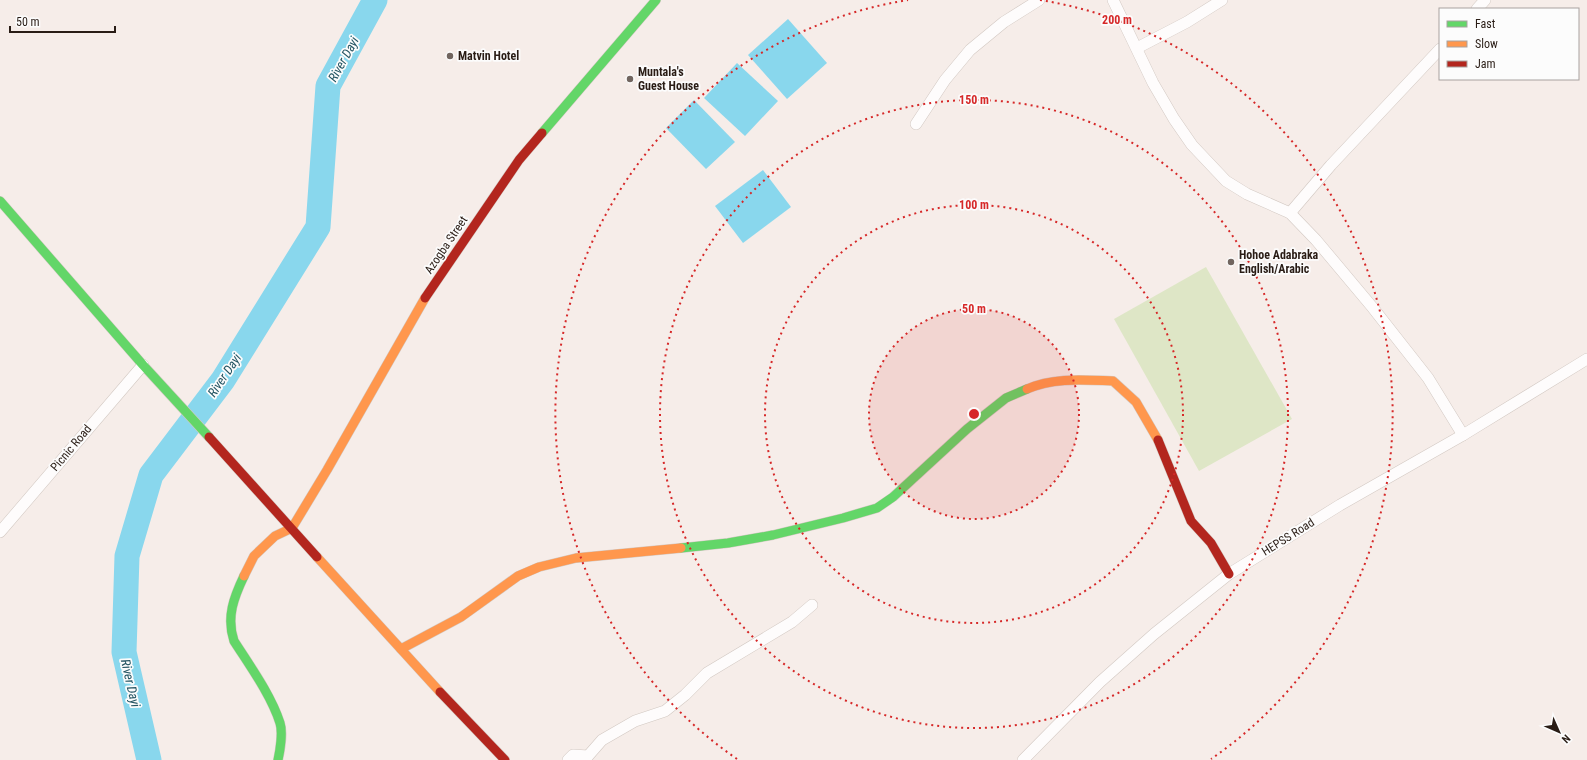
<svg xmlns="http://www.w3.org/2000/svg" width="1587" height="760" font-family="'Roboto Condensed',sans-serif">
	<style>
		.green { fill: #dee6c6 }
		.water { fill: #89d7ed }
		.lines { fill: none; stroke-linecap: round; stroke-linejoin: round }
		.river { stroke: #89d7ed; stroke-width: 25 }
		.street-casing { stroke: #d2c8c2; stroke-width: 12 }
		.fast-casing { stroke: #d2c8c2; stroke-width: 10 }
		.slow-casing { stroke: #d2c8c2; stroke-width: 10 }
		.jam-casing { stroke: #d2c8c2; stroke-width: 10 }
		.street { stroke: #fefcfc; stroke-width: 11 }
		.fast { stroke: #63d668; stroke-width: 9 }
		.slow { stroke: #ff974d; stroke-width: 9 }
		.jam { stroke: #b3261e; stroke-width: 9 }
		.ring { fill: none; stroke: #d62828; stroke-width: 2; stroke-dasharray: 2 4 }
		.poi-dot { fill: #71655f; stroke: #fcfcfc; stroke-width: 1.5 }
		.labels { text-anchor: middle; stroke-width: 3.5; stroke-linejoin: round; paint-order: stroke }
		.poi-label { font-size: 12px; font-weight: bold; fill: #291c15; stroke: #fcfcfc; text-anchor: start }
		.street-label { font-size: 12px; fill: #291c15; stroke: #fcfcfc }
		.water-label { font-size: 13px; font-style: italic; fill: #235462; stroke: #fcfcfc }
		.centre { fill: #d62828; stroke: #fcfcfc; stroke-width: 2 }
		.ring-label { font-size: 12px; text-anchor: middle; font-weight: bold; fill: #d62828; stroke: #fcfcfc; stroke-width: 3.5; stroke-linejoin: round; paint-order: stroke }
	</style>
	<rect width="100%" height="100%" fill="#f6ede9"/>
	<path class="green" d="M 1206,267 L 1292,419 L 1199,471 L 1114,319 Z"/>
	<g class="water">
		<path d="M 788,19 L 827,63 L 787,99 L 748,55 Z"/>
		<path d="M 737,63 L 778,101 L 745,136 L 704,98 Z"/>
		<path d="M 694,100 L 735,142 L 706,169 L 666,128 Z"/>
		<path d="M 763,170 L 791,207 L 743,243 L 715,206 Z"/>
	</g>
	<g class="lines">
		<path class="river" d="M 149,760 L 124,652 L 127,556 L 151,475 L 223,380 L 318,227 L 328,86 L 375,0"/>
		<g class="street-casing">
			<g id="street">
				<path d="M 1113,0 L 1153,83 L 1174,119 L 1192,145 L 1226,181 L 1247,194 L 1290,213 L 1316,240 L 1373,308 L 1428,378 L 1463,435"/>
				<path d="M 1477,9 L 1485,0"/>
				<path d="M 1137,48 L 1187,22 L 1222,0"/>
				<path d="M 916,124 L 945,80 L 970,50 L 1004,22 L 1039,0"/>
				<path d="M 1290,213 L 1331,165 L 1440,49"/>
				<path d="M 0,532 L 143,365"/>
				<path d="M 568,760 L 573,755 L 588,756 L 602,740 L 635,721 L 665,711 L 685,695 L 707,673 L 792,622 L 812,605"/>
				<path d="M 1023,760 L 1100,682 L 1154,634 L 1229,574 L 1340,505 L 1463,435 L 1587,359"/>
			</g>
		</g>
		<g class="fast-casing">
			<g id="fast">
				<path d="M 542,133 L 656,0"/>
				<path d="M 0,201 L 143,365 L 209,437"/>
				<path d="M 681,548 L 728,543 L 773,535 L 843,518 L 877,508 L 893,497 L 967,429 L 1006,398 L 1027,389"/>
				<path d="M 244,576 C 234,597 226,617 234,641 C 250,666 271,695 280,723 C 283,732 280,751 278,760"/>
			</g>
		</g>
		<g class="slow-casing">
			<g id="slow">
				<path d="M 1027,389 C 1054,377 1084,380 1113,381 L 1136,402 L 1158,440"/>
				<path d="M 317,557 L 440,692"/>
				<path d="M 244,576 L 254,556 L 275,536 L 292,528 L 327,470 L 425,298"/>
				<path d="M 401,649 L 461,617 L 518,576 L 539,567 L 576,558 L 681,548"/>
			</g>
		</g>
		<g class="jam-casing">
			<g id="jam">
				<path d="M 425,298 L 519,160 L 542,133"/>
				<path d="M 209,437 L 317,557"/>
				<path d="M 1158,440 L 1191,521 L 1211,543 L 1229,574"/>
				<path d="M 440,692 L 505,760"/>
			</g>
		</g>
		<use href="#street" class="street"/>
		<use href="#fast" class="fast"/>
		<use href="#slow" class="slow"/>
		<use href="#jam" class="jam"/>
	</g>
	<circle cx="974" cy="414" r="105" fill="#d62828" fill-opacity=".12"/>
	<g class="ring">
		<circle cx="974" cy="414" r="105"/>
		<circle cx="974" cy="414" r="209"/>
		<circle cx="974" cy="414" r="314"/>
		<path d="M737 759A419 419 0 0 1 908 0M1040 0A419 419 0 0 1 1211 759"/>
	</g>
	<g class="poi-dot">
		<circle cx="450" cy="56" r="4"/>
		<circle cx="630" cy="79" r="4"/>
		<circle cx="1231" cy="262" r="4"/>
	</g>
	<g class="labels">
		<g class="poi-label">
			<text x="458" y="60">Matvin Hotel</text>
			<text x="638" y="76">Muntala's<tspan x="638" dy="14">Guest House</tspan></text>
			<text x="1239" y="259">Hohoe Adabraka<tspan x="1239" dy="14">English/Arabic</tspan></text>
		</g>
		<g class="street-label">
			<text transform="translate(446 245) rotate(-56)" y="4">Azogba Street</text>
			<text transform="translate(71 448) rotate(-50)" y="4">Picnic Road</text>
			<text transform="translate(1288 537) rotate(-32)" y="4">HEPSS Road</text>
		</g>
		<g class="water-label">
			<text transform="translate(343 59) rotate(-61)" y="5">River Dayi</text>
			<text transform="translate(224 375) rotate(-56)" y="5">River Dayi</text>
			<text transform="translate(131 683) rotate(77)" y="5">River Dayi</text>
		</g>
	</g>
	<circle cx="974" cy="414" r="6" class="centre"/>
	<g class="ring-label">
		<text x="1117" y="24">200 m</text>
		<text x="974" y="104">150 m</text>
		<text x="974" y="209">100 m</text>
		<text x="974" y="313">50 m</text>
	</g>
	<rect x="1439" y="8" width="140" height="72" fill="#fcfcfc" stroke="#a8a2a0"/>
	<rect x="1447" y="21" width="20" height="6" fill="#63d668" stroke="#a8a2a0"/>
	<text x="1475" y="28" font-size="12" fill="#291c15">Fast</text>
	<rect x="1447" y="41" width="20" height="6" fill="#ff974d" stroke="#a8a2a0"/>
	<text x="1475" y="48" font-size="12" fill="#291c15">Slow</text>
	<rect x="1447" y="61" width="20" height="6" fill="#b3261e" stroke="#a8a2a0"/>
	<text x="1475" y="68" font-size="12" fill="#291c15">Jam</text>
	<g transform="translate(1559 732) rotate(135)" stroke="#fcfcfc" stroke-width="3" paint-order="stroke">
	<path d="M0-3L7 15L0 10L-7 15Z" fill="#291c15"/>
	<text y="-6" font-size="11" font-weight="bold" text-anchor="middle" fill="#291c15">N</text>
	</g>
	<path d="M10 26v6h105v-6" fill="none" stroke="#291c15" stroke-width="2"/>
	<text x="16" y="26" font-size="12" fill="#291c15" stroke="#fcfcfc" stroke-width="3" paint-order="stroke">50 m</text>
</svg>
